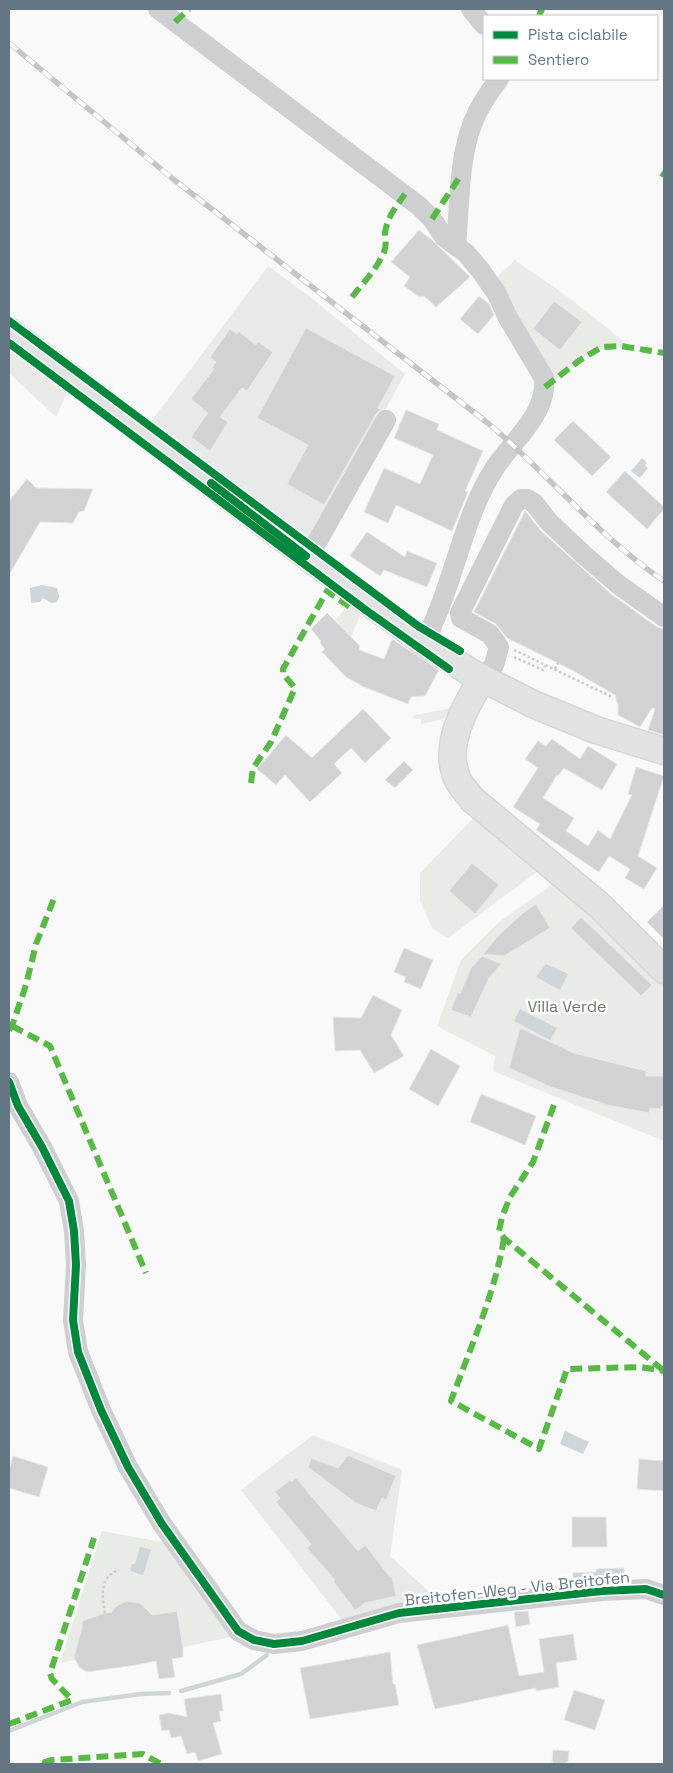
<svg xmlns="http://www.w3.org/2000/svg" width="673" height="1773" font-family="'Space Grotesk',sans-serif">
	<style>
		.built { fill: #e8e9e9 }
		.green { fill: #e8ebe6 }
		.water { fill: #ced6d9 }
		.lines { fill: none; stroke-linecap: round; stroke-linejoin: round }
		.stream { stroke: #ced6d9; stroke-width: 4.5 }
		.building { fill: #d0d2d3; stroke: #e8e8e8 }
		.major-casing { stroke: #d5d6d7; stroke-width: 29 }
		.path { stroke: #cbcccd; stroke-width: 2.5; stroke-dasharray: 2.5 2.5; stroke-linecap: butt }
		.minor { stroke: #cecfd0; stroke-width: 20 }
		.major { stroke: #e1e2e2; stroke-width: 26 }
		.rail-casing { stroke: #c3c5c6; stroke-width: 5.5 }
		.rail { stroke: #fff; stroke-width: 4; stroke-dasharray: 11; stroke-linecap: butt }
		.quiet { stroke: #58b947; stroke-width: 6; stroke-dasharray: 12 6; stroke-linecap: butt }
		.cycleway-casing { stroke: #fff; stroke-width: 11 }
		.cycleway { stroke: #00873e; stroke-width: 8 }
		.labels { text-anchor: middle; stroke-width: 5; stroke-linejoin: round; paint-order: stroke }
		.park-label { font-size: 16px; fill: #687a64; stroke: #fff }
		.street-label { font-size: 16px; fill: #657683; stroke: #fff }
	</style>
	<rect width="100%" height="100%" fill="#f9f9f9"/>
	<g class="built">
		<path d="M 268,266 L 310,297 L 405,374 L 310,545 L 150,423 Z"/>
		<path d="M 313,1435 L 402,1470 L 390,1556 L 436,1598 L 346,1625 L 241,1490 Z"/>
	</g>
	<g class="green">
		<path d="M 515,260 L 572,300 L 632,348 C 605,344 593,349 572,367 C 566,372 560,378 553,381 L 490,284 Z"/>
		<path d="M 9,348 L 68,391 L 56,417 L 9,373 Z"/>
		<path d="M 350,604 L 361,613 L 351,637 L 335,620 Z"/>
		<path d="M 451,708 L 444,719 L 421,724 L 421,719 L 413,718 L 414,715 Z"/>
		<path d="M 483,808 L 549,863 L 448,938 L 432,928 L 420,901 L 420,873 Z"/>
		<path d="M 559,879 L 664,978 L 664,1141 L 493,1071 L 495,1056 L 437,1026 L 461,960 L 498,923 Z"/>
		<path d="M 102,1531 L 167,1543 L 231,1637 L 183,1647 L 177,1611 L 152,1615 L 140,1603 L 126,1601 L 115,1607 L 112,1612 L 105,1613 L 82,1621 L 82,1627 L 74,1657 L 75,1660 L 60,1663 Z"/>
	</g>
	<g class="water">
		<path d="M 642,458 L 647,463 L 645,465 L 648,468 L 640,478 L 631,471 Z"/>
		<path d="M 42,585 L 57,588 L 59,597 L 57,602 L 51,603 L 43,598 L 40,602 L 31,603 L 30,588 Z"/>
		<path d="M 546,964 L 568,974 L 560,990 L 536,977 Z"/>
		<path d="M 520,1009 L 557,1028 L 550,1040 L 514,1021 Z"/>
		<path d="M 565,1431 L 589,1442 L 583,1454 L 560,1444 Z"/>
		<path d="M 140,1547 L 151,1550 L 143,1575 L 130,1571 L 132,1564 L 135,1564 Z"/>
	</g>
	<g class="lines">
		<g class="stream">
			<path d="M 181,1691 L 241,1674 L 267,1655"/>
			<path d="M 9,1731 L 82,1702 L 141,1694 L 169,1693"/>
		</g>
	</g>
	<g class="building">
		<path d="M 419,230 L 432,240 L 470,277 L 436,307 L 424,296 L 419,297 L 404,286 L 410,277 L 391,262 Z"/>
		<path d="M 479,296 L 489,304 L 494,315 L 478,334 L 460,319 Z"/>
		<path d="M 554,301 L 582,322 L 560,350 L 533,329 Z"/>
		<path d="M 306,328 L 395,376 L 378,408 L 381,409 L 376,414 L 324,505 L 287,484 L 308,445 L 257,418 Z"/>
		<path d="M 230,329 L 237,334 L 238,331 L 256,345 L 258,342 L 273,352 L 247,391 L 242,388 L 220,417 L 228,422 L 210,451 L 191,437 L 208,413 L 191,399 L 214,369 L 212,368 L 216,362 L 210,357 Z"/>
		<path d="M 406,410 L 439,424 L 437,430 L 483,451 L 465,491 L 468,492 L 452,531 L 396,505 L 388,523 L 364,512 L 384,468 L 420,484 L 433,455 L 394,438 Z"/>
		<path d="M 573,421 L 611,457 L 592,476 L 554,440 Z"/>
		<path d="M 625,471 L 664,507 L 664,509 L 647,529 L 606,492 Z"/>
		<path d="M 27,479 L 36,488 L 93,489 L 84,511 L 79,512 L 73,523 L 40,522 L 9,575 L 9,501 Z"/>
		<path d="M 525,511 L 541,531 L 611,594 L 657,627 L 664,629 L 664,735 L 648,730 L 655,709 L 652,708 L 640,727 L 618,715 L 618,705 L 615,695 L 572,670 L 507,638 L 496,624 L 474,612 Z"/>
		<path d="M 367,532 L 405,557 L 407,551 L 437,563 L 427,587 L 384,570 L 380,576 L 350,556 Z"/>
		<path d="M 327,613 L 360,646 L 359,650 L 384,659 L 392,639 L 439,670 L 425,696 L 411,697 L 408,704 L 364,687 L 346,677 L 322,652 L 325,649 L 320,643 L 321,641 L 311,629 Z"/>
		<path d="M 363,709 L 391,738 L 365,763 L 351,748 L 334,764 L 342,773 L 310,802 L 285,775 L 276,785 L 257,769 L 286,735 L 312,758 Z"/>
		<path d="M 552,739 L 580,759 L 588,746 L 617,764 L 602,790 L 564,768 L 558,776 L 557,775 L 543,798 L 574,818 L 566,831 L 588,846 L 598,830 L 610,839 L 632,795 L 628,794 L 636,767 L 664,776 L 638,856 L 657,868 L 644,889 L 625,878 L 630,869 L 609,856 L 599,872 L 536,830 L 540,824 L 513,807 L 538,768 L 525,759 L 538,741 L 546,746 Z"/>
		<path d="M 404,761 L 413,770 L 395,788 L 385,780 Z"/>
		<path d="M 472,863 L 499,885 L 475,914 L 449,891 Z"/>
		<path d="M 536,904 L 550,928 L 504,956 L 483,954 L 498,936 L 523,913 Z"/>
		<path d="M 664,905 L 664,939 L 647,922 Z"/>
		<path d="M 581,917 L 652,985 L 641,996 L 571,928 Z"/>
		<path d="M 404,948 L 433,960 L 421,989 L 404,982 L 406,977 L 394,972 Z"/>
		<path d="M 482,956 L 501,964 L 489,978 L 471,1017 L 451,1010 L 458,992 L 460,994 L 471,968 Z"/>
		<path d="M 373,995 L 402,1010 L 391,1035 L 404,1056 L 374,1073 L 360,1050 L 335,1051 L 333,1017 L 361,1018 Z"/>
		<path d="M 520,1028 L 574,1053 L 646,1071 L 646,1076 L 664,1076 L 664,1107 L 661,1106 L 661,1109 L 650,1108 L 649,1113 L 608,1105 L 551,1087 L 509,1068 Z"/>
		<path d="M 431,1049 L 460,1066 L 438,1106 L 409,1089 Z"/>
		<path d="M 481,1094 L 536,1116 L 525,1145 L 470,1122 Z"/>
		<path d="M 348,1455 L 396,1476 L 386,1500 L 382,1498 L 376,1511 L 356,1503 L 308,1467 L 311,1458 L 338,1468 Z"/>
		<path d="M 13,1456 L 48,1467 L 39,1497 L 9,1488 L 9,1470 Z"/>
		<path d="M 639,1459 L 664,1461 L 664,1491 L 637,1489 Z"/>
		<path d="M 296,1478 L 358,1551 L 365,1545 L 390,1577 L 392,1577 L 396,1596 L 365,1603 L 355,1610 L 333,1581 L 335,1580 L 307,1548 L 311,1544 L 276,1502 L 280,1498 L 275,1492 L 290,1480 L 291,1482 Z"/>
		<path d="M 572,1517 L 606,1517 L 607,1547 L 572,1547 Z"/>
		<path d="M 624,1568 L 625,1578 L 573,1582 L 573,1573 L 596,1572 L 596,1569 Z"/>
		<path d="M 126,1601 L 140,1603 L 152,1615 L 177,1611 L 183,1647 L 183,1657 L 172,1659 L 175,1677 L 159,1679 L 156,1661 L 136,1665 L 87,1672 L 79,1667 L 74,1657 L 82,1627 L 82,1621 L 105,1613 L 112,1612 L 115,1607 Z"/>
		<path d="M 528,1611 L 530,1624 L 516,1627 L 514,1612 Z"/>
		<path d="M 508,1625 L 519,1676 L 544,1672 L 539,1639 L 573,1634 L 577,1660 L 556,1663 L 559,1687 L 536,1691 L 536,1688 L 435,1709 L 417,1645 Z"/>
		<path d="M 390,1652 L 393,1684 L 395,1684 L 399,1705 L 310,1719 L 300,1668 Z"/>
		<path d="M 574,1690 L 605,1700 L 595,1730 L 564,1720 Z"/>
		<path d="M 221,1694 L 223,1711 L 219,1711 L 221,1721 L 213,1723 L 222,1754 L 198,1761 L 195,1752 L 187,1754 L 181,1736 L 171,1738 L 169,1730 L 162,1731 L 159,1715 L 169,1713 L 187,1717 L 184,1699 Z"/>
		<path d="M 553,1750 L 569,1751 L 568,1762 L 566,1762 L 565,1764 L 552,1763 Z"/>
	</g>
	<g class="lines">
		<g class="major-casing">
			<g id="major">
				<path d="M 9,331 L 356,593 L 425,643 L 470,672 L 533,704 L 596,730 L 664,751"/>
				<path d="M 482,679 C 465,706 443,745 457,778 C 460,786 468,793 473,800 L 600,906 L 664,970"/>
			</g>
		</g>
		<g class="path">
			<path d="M 514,650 L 612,697"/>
			<path d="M 514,657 L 543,670 L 546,665"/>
			<path d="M 555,669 L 558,663"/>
			<path d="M 105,1613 C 102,1595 99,1577 119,1570"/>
		</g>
		<g class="minor">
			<path d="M 158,9 L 419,206 L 432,219 L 444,237 L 466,253 L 481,271 L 497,294 L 508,318 L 544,378 C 548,414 512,441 494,469 C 471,505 460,550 446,590 C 440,608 432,626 425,643"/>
			<path d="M 471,9 L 484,25"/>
			<path d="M 456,246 C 460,205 458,161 473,122 C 479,107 489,92 499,79"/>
			<path d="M 308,558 L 386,420"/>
			<path d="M 482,679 L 494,665 L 499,647 L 490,634 L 461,618 L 460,613 L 514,505 L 521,499 L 527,499 L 534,503 L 549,522 L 584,555 L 619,585 L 664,617"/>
			<path d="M 9,1082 L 18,1106 L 42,1147 L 69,1201 L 74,1231 L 76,1265 L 73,1320 L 78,1352 L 101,1410 L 128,1467 L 162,1524 L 238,1631 L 254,1640 L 274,1644 L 302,1641 L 399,1613 L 602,1591 L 646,1589 L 664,1595"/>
		</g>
		<use href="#major" class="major"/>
		<g class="rail-casing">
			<path id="rail" d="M 9,43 L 173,179 L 489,424 C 549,475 599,537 664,581"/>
		</g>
		<use href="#rail" class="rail"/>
		<g class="quiet">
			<path d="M 539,16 L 542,9"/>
			<path d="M 175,22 L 189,9"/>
			<path d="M 661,173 L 664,175"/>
			<path d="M 432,219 L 461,175"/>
			<path d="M 352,297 C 363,283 377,269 384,252 C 387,245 385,239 385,233 C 387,217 396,207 405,194"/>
			<path d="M 545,387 L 580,360 L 602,347 L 621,346 L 664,353"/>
			<path d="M 251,783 L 253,768 L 271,742 L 295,688 L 283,674 L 283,669 L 327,591 L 354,610"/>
			<path d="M 12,1026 L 50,1046 L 146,1273"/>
			<path d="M 9,1030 L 12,1026 L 26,985 L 36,944 L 55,896"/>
			<path d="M 554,1105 L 533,1162 L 510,1197 L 502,1217 L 499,1231 L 504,1238 L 664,1371"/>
			<path d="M 504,1238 C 495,1294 470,1348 451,1401 L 539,1449 L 567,1369 L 641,1367 L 664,1371"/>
			<path d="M 9,1724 L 72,1700 L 52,1679 L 50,1673 L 94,1538"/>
			<path d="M 44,1764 L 45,1762 L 52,1760 L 143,1754 L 161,1764"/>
		</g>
		<g class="cycleway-casing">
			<g id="cycleway">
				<path d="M 9,321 L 418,626 L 460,651"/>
				<path d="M 9,343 L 367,611 L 449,669"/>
				<path d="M 211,483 L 306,556"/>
				<path d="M 9,1082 L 18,1106 L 42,1147 L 69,1201 L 74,1231 L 76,1265 L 73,1320 L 78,1352 L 101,1410 L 128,1467 L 162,1524 L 238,1631 L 254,1640 L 274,1644 L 302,1641 L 399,1613 L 602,1591 L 646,1589 L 664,1595"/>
			</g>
		</g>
		<use href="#cycleway" class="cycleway"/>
	</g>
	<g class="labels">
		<g class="park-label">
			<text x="567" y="1012">Villa Verde</text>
		</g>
		<g class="street-label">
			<text transform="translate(517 1588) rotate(-6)" y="6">Breitofen-Weg - Via Breitofen</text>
		</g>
	</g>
	<rect width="673" height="1773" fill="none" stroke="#657683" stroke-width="20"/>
	<rect x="483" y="15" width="175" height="65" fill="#ffffff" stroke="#c1c8cd"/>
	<rect x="493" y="31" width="25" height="8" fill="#00873e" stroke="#c1c8cd"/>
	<text x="528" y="40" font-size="15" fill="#657683">Pista ciclabile</text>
	<rect x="493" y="56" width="25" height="8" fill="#58b947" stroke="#c1c8cd"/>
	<text x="528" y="65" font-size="15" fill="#657683">Sentiero</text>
</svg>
